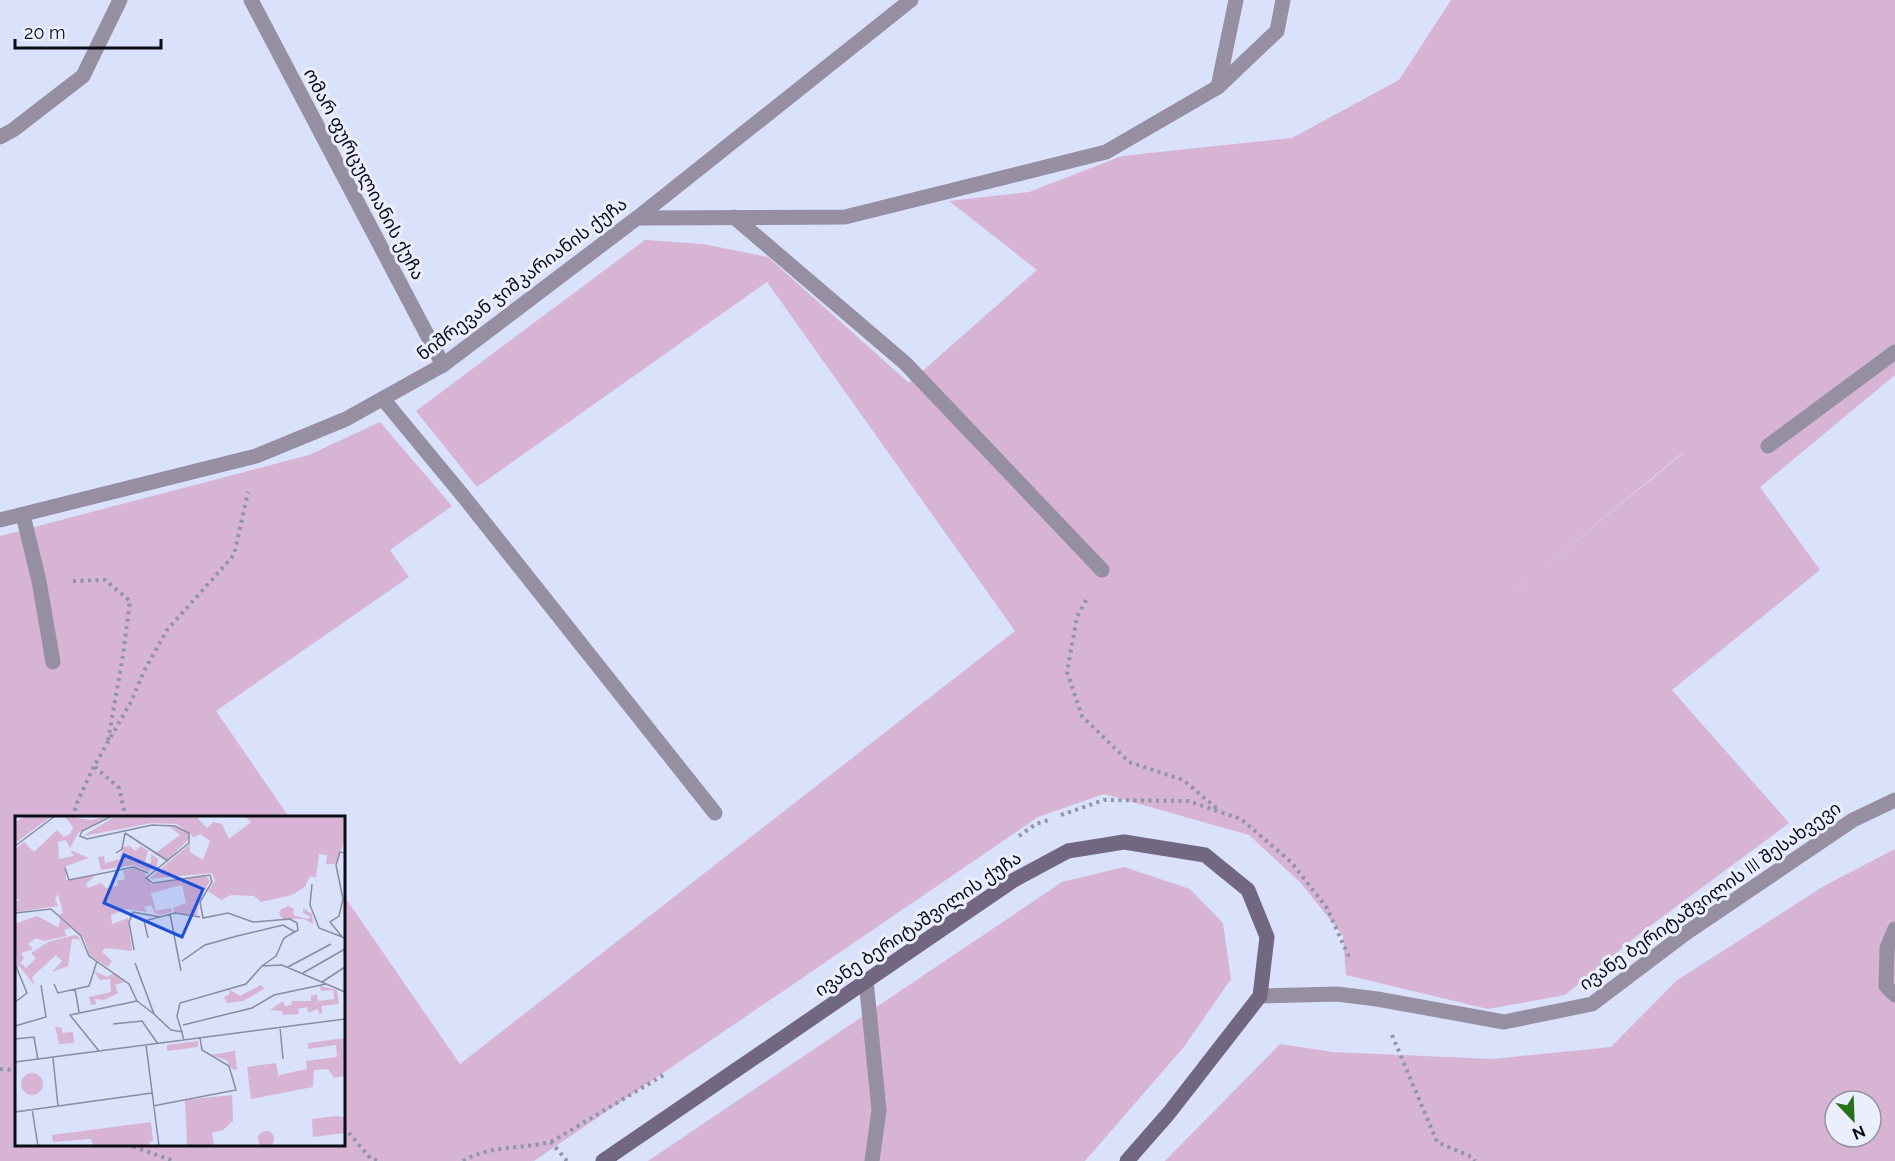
<svg xmlns="http://www.w3.org/2000/svg" width="1895" height="1161" font-family="Raleway,'Noto Sans Georgian',sans-serif">
	<style>
		.green { fill: #d7b3d4; fill-rule: evenodd }
		.lines { fill: none; stroke-linecap: round; stroke-linejoin: round }
		.path { stroke: #8f94a8; stroke-width: 4; stroke-dasharray: 3 4.5; stroke-linecap: butt }
		.service { stroke: #958fa1; stroke-width: 15 }
		.minor { stroke: #958fa1; stroke-width: 15 }
		.secondary { stroke: #716781; stroke-width: 15 }
		.labels { text-anchor: middle; stroke-width: 6; stroke-linejoin: round; paint-order: stroke }
		.street-label { font-size: 18px; fill: #0b0d17; stroke: #ebeefc }
		.inset-road { fill: none; stroke: #878ca0; stroke-width: 1.5 }
		.view { fill: #1d4ed8; fill-opacity: 0.15; stroke: #1d4ed8; stroke-width: 3 }
		.inset-edge { fill: none; stroke: #0b0d17; stroke-width: 3 }
	</style>
	<rect width="100%" height="100%" fill="#dae1fb"/>
	<g class="green">
		<path d="M 1451,0 L 1895,0 L 1895,375 L 1760,487 L 1820,570 L 1672,690 L 1789,823 L 1638,935 L 1565,995 L 1488,1009 L 1346,975 L 1343,936 L 1301,883 L 1249,835 L 1104,794 L 1038,817 L 534,1161 L 0,1161 L 0,536 L 309,455 L 380,422 L 452,506 L 390,550 L 409,577 L 216,711 L 289,817 L 16,818 L 16,1144 L 344,1144 L 344,896 L 460,1064 L 1015,631 L 767,282 L 477,487 L 416,411 L 645,240 L 703,244 L 768,257 L 909,383 L 1037,270 L 949,201 L 1029,192 L 1122,156 L 1292,138 L 1399,80 ZM 1682,453 L 1682,454 L 1510,595 Z"/>
		<path d="M 1895,849 L 1895,1161 L 1165,1161 L 1280,1044 L 1333,1052 L 1492,1059 L 1611,1047 L 1676,981 L 1824,886 ZM 1835,1101 L 1871,1101 L 1871,1137 L 1835,1137 Z"/>
		<path d="M 1124,867 L 1190,889 L 1223,923 L 1231,979 L 1183,1048 L 1085,1161 L 648,1161 L 1062,882 Z"/>
	</g>
	<g class="lines">
		<g class="path">
			<path d="M 73,581 L 105,580 L 130,601 L 123,655 L 108,741"/>
			<path d="M 1086,600 L 1077,617 L 1067,672 L 1082,716 L 1129,762 L 1183,780 L 1220,811"/>
			<path d="M 1061,815 L 1104,800 L 1188,801 L 1241,819 L 1291,862 L 1327,908 L 1348,955 L 1346,961"/>
			<path d="M 73,818 L 76,805 L 94,766"/>
			<path d="M 126,818 L 119,788 L 94,766 L 131,702 L 144,671 L 167,630 L 234,555 L 248,492"/>
			<path d="M 1019,836 L 1036,824 L 1052,819"/>
			<path d="M 1392,1035 L 1437,1142 L 1472,1157 L 1475,1161"/>
			<path d="M 0,1069 L 16,1070"/>
			<path d="M 344,1127 L 371,1159 L 381,1161"/>
			<path d="M 551,1142 L 667,1073"/>
			<path d="M 126,1144 L 174,1161"/>
			<path d="M 463,1161 C 490,1145 521,1149 551,1142 L 567,1161"/>
		</g>
		<g class="service">
			<path d="M 1218,87 L 1277,31 L 1283,0"/>
			<path d="M 0,137 L 13,130 L 83,76 L 120,0"/>
			<path d="M 734,217 L 905,363 L 1102,570"/>
			<path d="M 383,399 L 464,497 L 715,813"/>
			<path d="M 1768,446 L 1895,352"/>
			<path d="M 23,515 L 39,581 L 53,662"/>
			<path d="M 1895,929 L 1887,948 L 1886,986 L 1895,995"/>
			<path d="M 866,980 L 879,1110 L 872,1161"/>
		</g>
		<g class="minor">
			<path d="M 251,0 L 443,365"/>
			<path d="M 637,218 L 845,217 L 1106,152 L 1218,87 L 1236,0"/>
			<path d="M 0,520 L 256,456 L 346,419 L 443,365 L 637,218 L 911,0"/>
			<path d="M 1260,996 L 1337,994 L 1377,999 L 1504,1022 L 1592,1004 L 1686,933 L 1853,820 L 1895,800"/>
		</g>
		<path class="secondary" d="M 603,1161 L 1014,880 L 1068,851 L 1124,842 L 1205,855 L 1248,890 L 1267,937 L 1260,996 L 1169,1113 L 1127,1161"/>
	</g>
	<g class="labels">
		<g class="street-label">
			<text transform="translate(364 174) rotate(62)" y="6">ომარ ფურცულიანის ქუჩა</text>
			<text transform="translate(522 279) rotate(-37)" y="6">ნიშრევან ჯიშკარიანის ქუჩა</text>
			<text transform="translate(1710 896) rotate(-35)" y="6">ივანე ბერიტაშვილის III შესახვევი</text>
			<text transform="translate(918 924) rotate(-34)" y="6">ივანე ბერიტაშვილის ქუჩა</text>
		</g>
	</g>
	<g transform="translate(15 816)">
		<rect width="330" height="330" fill="#dae1fb"/>
		<path d="M 12,0 L 37,0 L 0,27 L 0,6 ZM 49,0 L 76,4 L 94,0 L 63,17 L 55,32 L 51,24 L 43,26 L 44,43 L 59,40 L 55,34 L 74,42 L 51,50 L 51,64 L 81,59 L 71,68 L 73,72 L 86,67 L 91,72 L 103,70 L 102,65 L 110,63 L 108,55 L 120,52 L 129,56 L 136,68 L 190,59 L 195,65 L 184,83 L 182,99 L 159,97 L 158,92 L 171,87 L 167,69 L 136,77 L 141,95 L 156,92 L 157,96 L 145,99 L 140,97 L 136,89 L 129,91 L 132,96 L 111,93 L 96,99 L 97,108 L 113,102 L 117,135 L 90,132 L 87,136 L 97,145 L 93,151 L 75,140 L 69,122 L 44,99 L 48,97 L 43,78 L 40,83 L 43,90 L 0,96 L 0,86 L 6,84 L 0,83 L 0,33 L 9,26 L 19,36 L 42,14 L 49,21 L 55,18 L 58,11 ZM 101,0 L 181,0 L 192,12 L 198,6 L 207,8 L 214,23 L 236,6 L 229,0 L 330,0 L 330,24 L 320,48 L 311,48 L 312,39 L 304,38 L 301,62 L 295,60 L 290,71 L 277,79 L 246,86 L 239,80 L 216,79 L 206,84 L 193,75 L 200,65 L 197,57 L 134,63 L 175,28 L 175,36 L 188,44 L 195,25 L 185,18 L 179,21 L 162,8 L 137,7 L 68,20 ZM 154,10 L 164,12 L 173,17 L 175,22 L 153,44 L 139,38 L 165,19 ZM 115,30 L 120,35 L 126,30 L 133,35 L 130,47 L 136,47 L 136,38 L 143,43 L 142,50 L 133,55 L 119,49 L 86,54 L 83,41 L 89,40 L 90,47 L 105,43 L 108,31 ZM 273,90 L 279,93 L 278,99 L 293,103 L 296,101 L 288,97 L 288,92 L 297,98 L 298,108 L 289,103 L 268,103 L 264,98 L 266,93 ZM 22,100 L 43,111 L 46,103 L 55,112 L 49,114 L 52,120 L 29,125 L 21,122 L 13,128 L 18,133 L 6,137 L 9,142 L 2,152 L 0,103 L 2,107 ZM 60,119 L 64,121 L 70,139 L 64,123 L 57,123 L 53,150 L 37,156 L 47,145 L 41,139 L 17,161 L 20,170 L 4,150 L 6,147 L 11,152 L 21,142 L 16,137 L 33,126 ZM 78,154 L 92,161 L 99,157 L 110,166 L 100,169 L 103,177 L 89,184 L 80,183 L 81,188 L 76,189 L 74,181 L 96,176 L 95,163 L 85,164 ZM 246,169 L 249,173 L 228,185 L 212,187 L 209,181 L 215,178 L 213,173 L 225,180 ZM 305,170 L 322,174 L 324,188 L 307,190 L 307,197 L 304,198 L 303,193 L 293,197 L 292,191 L 283,193 L 284,198 L 268,199 L 267,195 L 255,194 L 268,185 L 270,190 L 277,189 L 276,185 L 296,185 L 296,180 L 302,178 L 303,185 L 319,183 L 318,174 L 306,175 ZM 40,210 L 47,212 L 47,217 L 58,216 L 59,227 L 44,228 ZM 330,222 L 330,260 L 319,262 L 313,253 L 299,254 L 298,271 L 236,283 L 232,251 L 261,247 L 264,264 L 264,259 L 292,253 L 291,245 L 322,241 L 321,229 L 293,233 L 293,227 ZM 183,225 L 183,231 L 152,235 L 152,229 ZM 220,235 L 222,253 L 218,254 L 211,244 L 196,239 ZM6 268a11 11 0 1 1 22 0a11 11 0 1 1-22 0ZM 217,279 L 218,305 L 208,314 L 197,317 L 199,330 L 172,330 L 170,284 ZM 321,300 L 330,301 L 330,317 L 298,321 L 297,303 ZM 136,306 L 138,324 L 131,330 L 78,330 L 76,323 L 38,326 L 37,319 ZM243 323a8 8 0 1 1 16 0a8 8 0 1 1-16 0Z" fill="#d7b3d4"/>
		<path class="inset-road" d="M 97,0 L 67,15 L 65,20 L 72,23 L 137,9 L 160,10 L 174,17 L 174,27 L 131,62 L 138,67 L 195,59 L 197,66 L 185,86 L 188,102 L 213,97 L 238,106 L 275,103 L 282,107 L 283,114 L 269,122 L 261,140 L 247,150M 110,17 L 153,45M 0,30 L 40,0M 101,37 L 107,33 L 110,17M 50,52 L 54,64 L 119,51 L 133,57M 297,68 L 295,89 L 304,112 L 330,122M 328,83 L 321,49 L 325,36 L 330,37M 328,83 L 324,100 L 315,106 L 328,122M 0,97 L 36,93 L 66,120 L 74,140 L 114,168 L 122,185M 155,98 L 166,155M 133,122 L 129,105 L 160,97 L 185,101M 119,134 L 114,106 L 118,96 L 145,101M 167,145 L 190,129 L 222,120 L 268,109 L 280,116M 120,147 L 139,198 L 156,214 L 168,216M 0,148 L 12,177 L 0,186M 247,150 L 267,149 L 330,176M 273,151 L 316,128M 288,157 L 330,133M 307,166 L 330,151M 39,168 L 43,177 L 74,170 L 82,145M 60,173 L 64,196M 122,185 L 139,198M 98,208 L 127,205 L 143,228M 168,209 L 237,192 L 259,179 L 311,168M 0,210 L 31,201 L 26,169M 265,211 L 268,243M 0,223 L 19,221 L 23,244M 169,224 L 162,200 L 165,187 L 231,168 L 247,150M 131,229 L 144,330M 84,235 L 55,199 L 122,185M 38,242 L 43,290M 0,246 L 330,203M 138,290 L 221,274 L 214,250 L 187,234 L 185,222M 17,293 L 23,330M 0,296 L 137,277"/>
		<path class="view" d="M 109,39 L 188,73 L 167,121 L 89,87 Z"/>
		<rect width="330" height="330" class="inset-edge"/>
	</g>
	<g transform="translate(1853 1119) rotate(157)"><circle r="28" fill="#ebeefc" stroke="#9194a0" stroke-width="1.5"/>
	<path d="M0-4.5L10 22L0 15L-10 22Z" fill="#257219"/>
	<text y="-9" font-size="16" font-weight="bold" text-anchor="middle" fill="#0b0d17">N</text>
	</g>
	<path d="M15 39v9h146v-9" fill="none" stroke="#0b0d17" stroke-width="3"/>
	<text x="24" y="39" font-size="18" fill="#0b0d17" stroke="#ebeefc" stroke-width="4.5" paint-order="stroke">20 m</text>
</svg>
